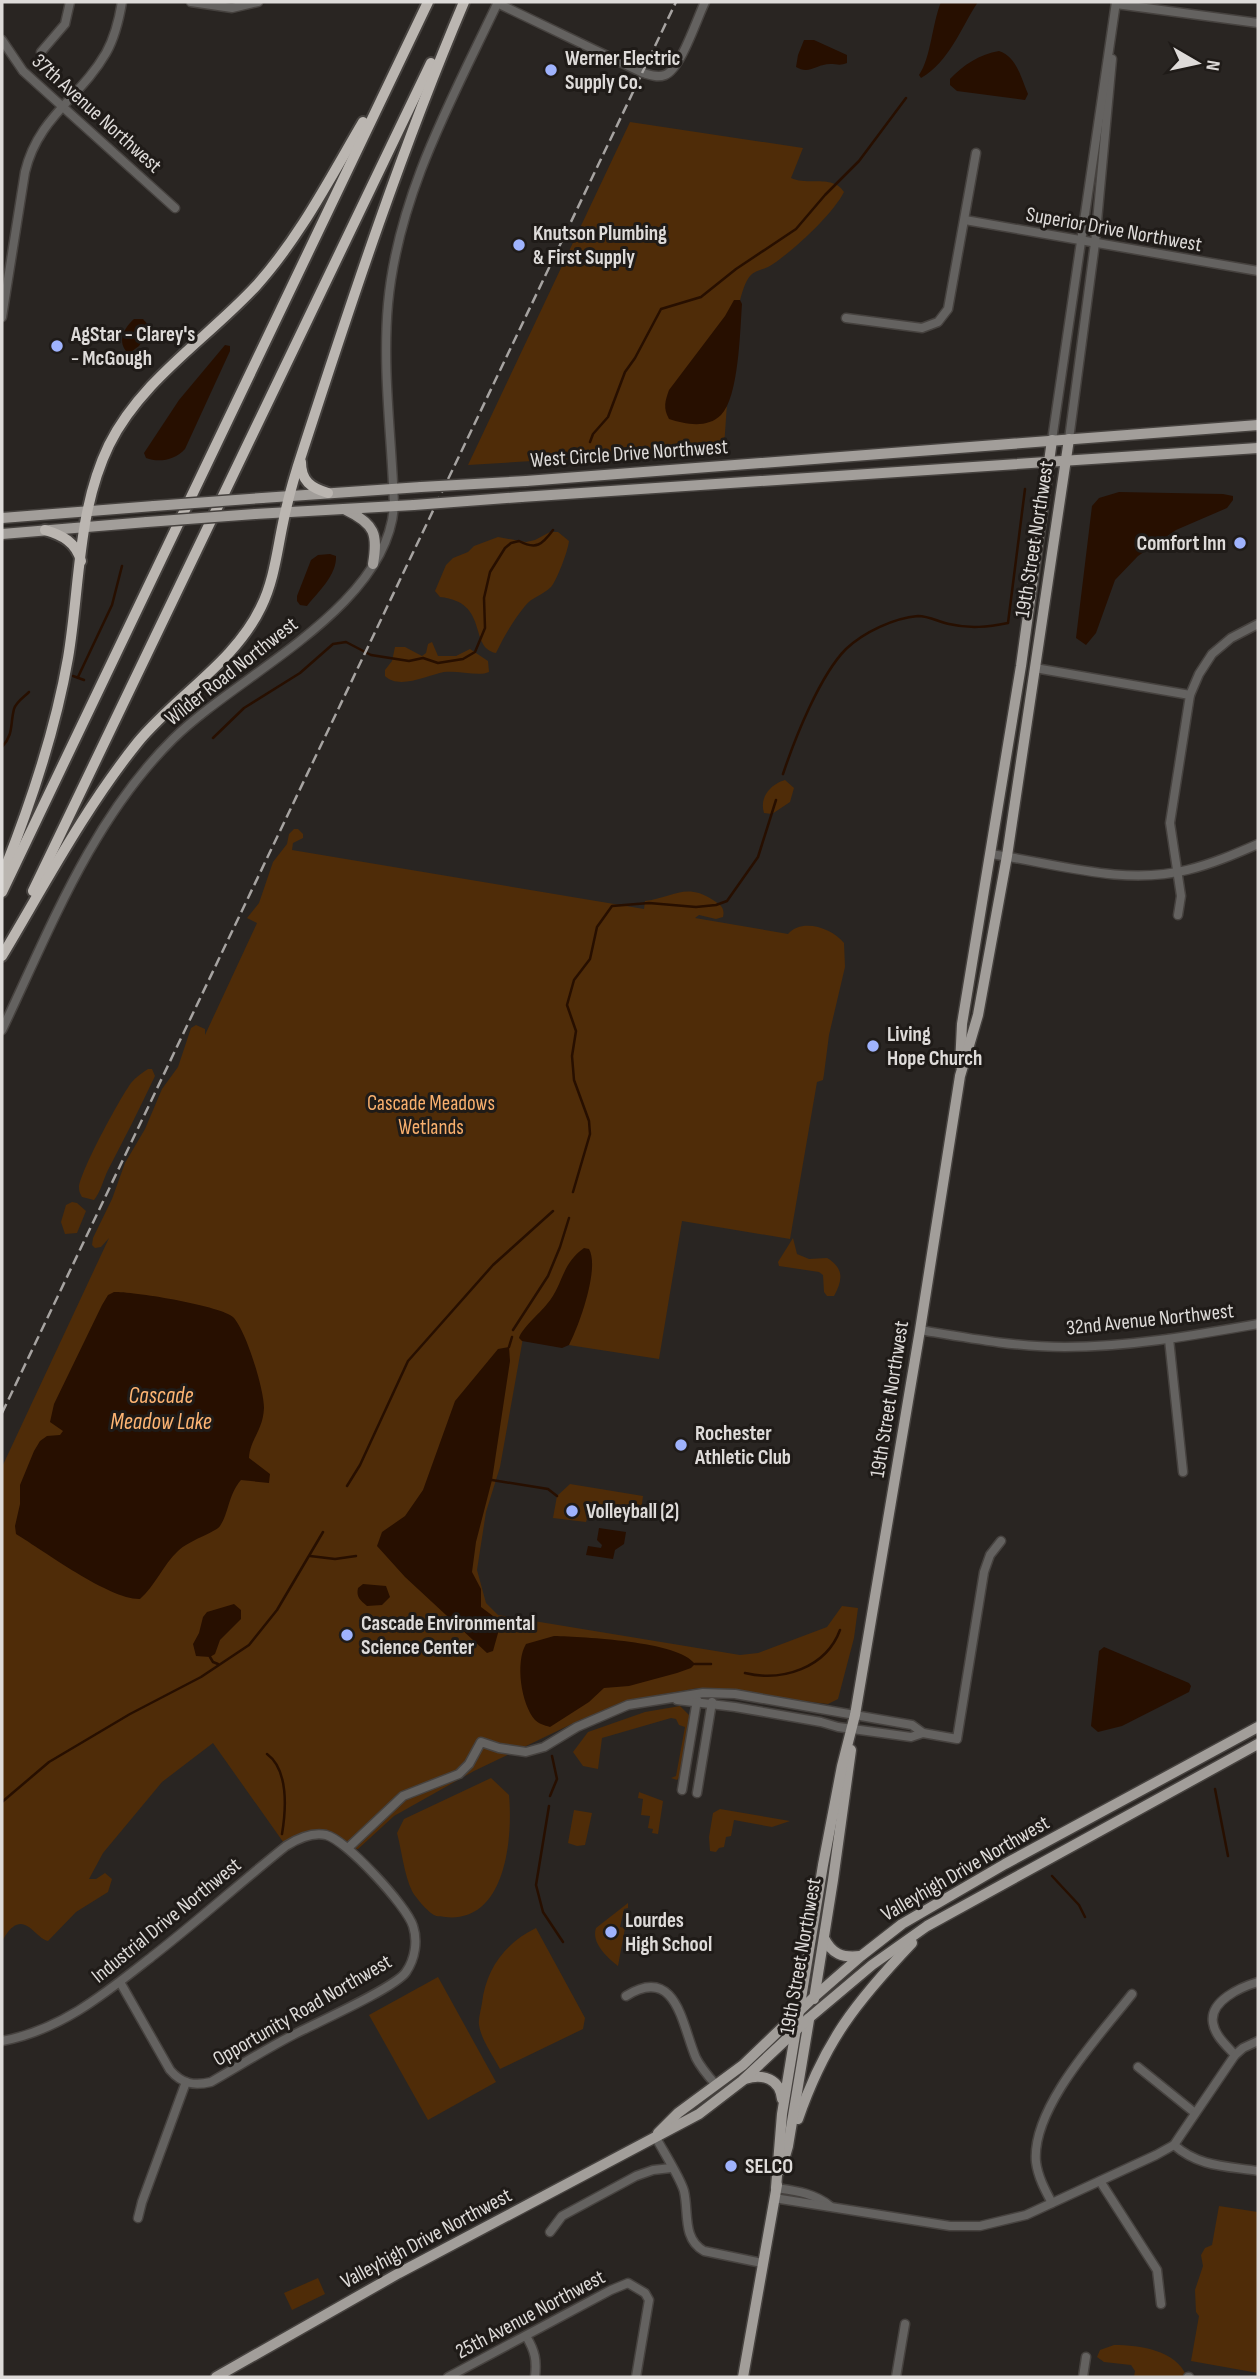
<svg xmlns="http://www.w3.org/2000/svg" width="1260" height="2379" font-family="'Sofia Sans Condensed',sans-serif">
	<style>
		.green { fill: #4f2c08 }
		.water { fill: #270f00 }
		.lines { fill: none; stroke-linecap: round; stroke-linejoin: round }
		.stream { stroke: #270f00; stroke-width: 2.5 }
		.minor-casing { stroke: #46423f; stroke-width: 11 }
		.major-casing { stroke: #46423f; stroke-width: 13 }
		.highway-casing { stroke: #46423f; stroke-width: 14 }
		.minor { stroke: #646260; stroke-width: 8 }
		.major { stroke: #a29e9a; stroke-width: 10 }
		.highway { stroke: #bbb6b1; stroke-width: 10 }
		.rail { stroke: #a6a3a1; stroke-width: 2.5; stroke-dasharray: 10 5; stroke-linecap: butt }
		.major-bridge-casing { stroke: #46423f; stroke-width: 13; stroke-linecap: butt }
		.major-bridge { stroke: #a29e9a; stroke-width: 10 }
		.poi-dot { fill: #9fb3fd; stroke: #1f1b18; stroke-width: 2.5 }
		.labels { text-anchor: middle; stroke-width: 6; stroke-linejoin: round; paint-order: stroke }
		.poi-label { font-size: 21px; font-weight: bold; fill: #dedbd9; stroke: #1f1b18; text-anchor: start }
		.street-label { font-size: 21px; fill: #dedbd9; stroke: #1f1b18 }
		.park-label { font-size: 21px; fill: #f8af6d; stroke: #1f1b18 }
		.water-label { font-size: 23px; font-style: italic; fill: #ffb573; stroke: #1f1b18 }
	</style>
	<rect width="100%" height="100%" fill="#292522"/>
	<g class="green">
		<path d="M 630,122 L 803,148 L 791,178 C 807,186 833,174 844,192 C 833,214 794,250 773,264 C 767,269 755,270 750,276 C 731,298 727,416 724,449 L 468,465 Z"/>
		<path d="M 550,532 L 558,532 L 569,541 C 568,551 557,580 551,587 C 543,595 532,597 525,606 C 513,621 504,636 496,653 C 468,648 490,602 440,597 L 435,591 L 446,565 L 453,558 L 468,552 L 474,546 L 498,537 L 526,542 L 535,540 Z"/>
		<path d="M 432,642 L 438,656 L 456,656 L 470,649 L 488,661 L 489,672 C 479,677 458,670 444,672 C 428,675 399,690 385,676 L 385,670 L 392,661 L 395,647 L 405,647 L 422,656 L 426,653 L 428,644 Z"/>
		<path d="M 785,780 L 794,788 L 790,802 L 772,814 L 764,813 C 759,797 771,784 785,780 Z"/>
		<path d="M 294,829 L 298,829 L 303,834 L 303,838 L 293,843 L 292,850 L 644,909 L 645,901 C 673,898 685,882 713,900 C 721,905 725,908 723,917 L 716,919 L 699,915 L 695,918 L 788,934 C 802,918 832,928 844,943 L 845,967 L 829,1035 L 824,1074 L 823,1080 L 817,1082 L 790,1239 L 682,1221 L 659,1359 L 523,1338 L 500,1467 L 486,1512 L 477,1570 L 486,1603 L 498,1615 L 740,1655 L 758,1653 L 827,1627 L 842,1606 L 858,1608 L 854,1638 L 838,1699 L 828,1704 L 698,1688 L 635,1699 L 580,1720 L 474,1771 L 394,1816 L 358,1849 L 348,1848 L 325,1835 L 286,1846 L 213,1743 L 162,1782 L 103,1853 L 89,1879 L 96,1879 L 105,1873 L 112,1879 L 108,1892 L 76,1912 L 48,1941 C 37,1939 27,1916 13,1927 C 8,1930 5,1937 2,1941 L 2,1467 L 109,1238 L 101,1247 L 95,1248 L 92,1245 L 93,1238 L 112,1199 L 125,1163 L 145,1129 L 162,1089 L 178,1067 L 191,1028 L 196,1025 L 205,1029 L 205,1035 L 257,923 L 247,918 L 259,903 L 273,862 L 287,844 L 289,834 Z"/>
		<path d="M 148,1069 L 152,1069 L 155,1076 C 140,1108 124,1139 108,1170 C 103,1180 101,1191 94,1200 L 82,1197 C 80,1193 79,1192 79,1187 C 81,1170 120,1098 131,1083 C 136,1077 142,1073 148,1069 Z"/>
		<path d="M 72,1202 L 77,1203 L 86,1211 L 77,1233 L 65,1234 L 61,1222 L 66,1205 Z"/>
		<path d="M 793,1238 L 797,1254 L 809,1259 L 827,1258 C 844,1268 843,1280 834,1296 L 827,1296 L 824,1292 L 823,1275 L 819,1272 L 779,1266 L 778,1262 Z"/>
		<path d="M 570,1484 L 643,1496 L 641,1512 L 591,1504 L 586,1522 L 553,1518 L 557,1496 Z"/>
		<path d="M 680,1706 L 690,1716 L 680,1776 L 677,1780 L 671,1778 L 676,1776 L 685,1727 L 679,1725 L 676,1719 L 671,1718 L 602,1738 L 598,1769 L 583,1766 L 573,1752 L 588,1732 L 645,1712 Z"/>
		<path d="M 491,1778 L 509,1795 C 513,1838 506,1924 445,1917 C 441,1916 437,1917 434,1915 C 428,1912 415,1897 412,1891 C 404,1874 402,1852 397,1833 L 404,1819 Z"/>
		<path d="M 639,1792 L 663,1801 L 658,1834 L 652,1833 L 653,1829 L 648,1828 L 650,1816 L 641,1815 L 643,1799 L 638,1798 Z"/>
		<path d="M 720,1809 L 790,1821 L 772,1827 L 734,1820 L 731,1836 L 726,1837 L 724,1847 L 719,1848 L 716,1852 L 710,1851 L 709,1837 L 713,1813 Z"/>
		<path d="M 574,1810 L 592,1813 L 585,1845 L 577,1846 L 568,1843 Z"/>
		<path d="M 628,1903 L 628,1908 L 624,1909 L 620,1927 L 625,1928 L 618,1966 C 607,1957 591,1943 596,1928 Z"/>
		<path d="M 536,1928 L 585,2018 L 583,2029 L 500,2069 C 493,2056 481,2039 479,2025 C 478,2019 481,2010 482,2003 C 486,1969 505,1943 536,1928 Z"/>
		<path d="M 438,1977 L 496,2082 L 428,2120 L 369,2015 Z"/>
		<path d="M 1219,2206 L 1258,2212 L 1258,2373 L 1191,2361 L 1199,2316 L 1196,2312 L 1195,2290 L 1203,2266 L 1201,2255 L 1205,2248 L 1212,2245 Z"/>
		<path d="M 318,2278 L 325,2294 L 292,2310 L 284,2293 Z"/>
		<path d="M 1114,2345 C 1140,2345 1176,2350 1187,2377 L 1134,2377 L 1135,2371 L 1131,2365 L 1104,2362 L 1097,2357 L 1100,2350 Z"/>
	</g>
	<g class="water">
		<path d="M 941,2 L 978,2 C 960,29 950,61 921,78 L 919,75 C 931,58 932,24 941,2 Z"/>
		<path d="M 804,40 L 814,40 L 847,55 L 847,63 C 840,66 837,64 830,64 C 817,64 809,75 796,67 L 798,55 Z"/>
		<path d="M 999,51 C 1017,57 1021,78 1028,94 L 1025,100 L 957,91 L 950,85 L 950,79 C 963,65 980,54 999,51 Z"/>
		<path d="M 734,300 L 740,300 L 742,304 C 740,330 739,397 721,415 C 707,429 685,424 669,419 C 663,408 665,401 669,390 L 725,316 Z"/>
		<path d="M 134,319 L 143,319 L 151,328 L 139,346 L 131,352 L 126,351 C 117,340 125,327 134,319 Z"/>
		<path d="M 225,345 L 230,346 L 230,351 L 185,449 C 175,460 159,463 146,458 L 144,453 L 179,400 Z"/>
		<path d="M 1119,492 L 1223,494 L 1233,496 L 1233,500 L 1227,508 L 1176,530 L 1138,556 L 1115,580 L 1096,633 L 1086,645 L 1076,638 L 1092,506 L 1099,498 Z"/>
		<path d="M 330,554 L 336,556 C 337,575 318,592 307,606 L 300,605 L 297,601 L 297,596 L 311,560 L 318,555 Z"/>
		<path d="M 584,1248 L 589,1249 C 600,1268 579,1326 569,1345 L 562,1348 L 522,1341 L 519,1338 C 522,1328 539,1314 547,1304 C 563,1286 561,1264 584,1248 Z"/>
		<path d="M 114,1292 C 132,1291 222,1306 233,1317 C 246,1330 264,1389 264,1408 C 263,1431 250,1439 249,1458 L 270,1474 L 269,1483 L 241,1480 C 228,1495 229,1513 220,1526 C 216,1532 188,1541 178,1551 C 163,1565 155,1586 140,1599 C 110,1600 44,1551 16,1534 L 15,1526 L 20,1504 L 20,1485 L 34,1451 L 40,1441 L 47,1436 L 60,1435 L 63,1431 L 50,1422 L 54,1404 L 102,1305 L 108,1295 Z"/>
		<path d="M 509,1347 L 510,1361 L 492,1480 L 476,1542 L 472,1572 L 481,1589 L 481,1607 L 493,1616 L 500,1626 L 493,1651 L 487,1653 L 405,1577 L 377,1546 L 382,1532 L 405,1516 L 423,1490 L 455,1401 L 498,1349 Z"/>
		<path d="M 599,1528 L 626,1532 L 624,1544 L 615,1550 L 613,1559 L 586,1555 L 588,1546 L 601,1548 L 602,1545 L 597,1540 Z"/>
		<path d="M 363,1584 L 386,1586 L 390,1597 L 382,1605 L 367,1606 C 360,1600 356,1597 358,1588 Z"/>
		<path d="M 234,1604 L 241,1610 L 241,1619 L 220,1640 L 215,1654 L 210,1657 L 196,1656 L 193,1644 L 199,1633 L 203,1617 L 207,1612 Z"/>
		<path d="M 554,1636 C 583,1637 679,1641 695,1664 L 691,1668 L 677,1673 L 629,1686 L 604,1688 L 589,1702 L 550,1727 C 544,1725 539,1724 535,1720 C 521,1704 515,1662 526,1644 Z"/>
		<path d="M 1104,1647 L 1189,1683 L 1191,1686 L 1189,1692 L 1122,1726 L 1098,1732 L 1091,1726 L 1099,1651 Z"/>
	</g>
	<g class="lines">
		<g class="stream">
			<path d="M 590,442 L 593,434 L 608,417 L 625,372 L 635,358 L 661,309 L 701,297 L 736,269 L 796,229 L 825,195 L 859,161 L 906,98"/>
			<path d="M 73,676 L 84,680"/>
			<path d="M 78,677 L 112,605 L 122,566"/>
			<path d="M 213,738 L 244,708 L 300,673 L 333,644 L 346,642 L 371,655 L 409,661 L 423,658 L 438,663 L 463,659 L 475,652 L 485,628 L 484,598 L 490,572 L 505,548 L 511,543 L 519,541 C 536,550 542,545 553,530"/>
			<path d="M 2,747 C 14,734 10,724 14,709 C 16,702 24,697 29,692"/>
			<path d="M 783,774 C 795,738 820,675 846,649 C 864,632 894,618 918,616 C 929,616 939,622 949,624 C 970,629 988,627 1008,623 L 1025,489"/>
			<path d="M 573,1192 L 590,1134 L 589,1121 L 574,1080 L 572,1056 L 576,1031 L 567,1005 L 574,980 L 590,959 L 597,927 L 612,906 L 649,903 L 696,907 L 716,905 L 727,901 L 758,857 L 776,800"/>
			<path d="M 513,1330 L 548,1276 L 560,1247 L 569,1218"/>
			<path d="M 509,1347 L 512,1337"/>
			<path d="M 492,1480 L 548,1489 L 557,1496"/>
			<path d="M 347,1486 L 360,1465 L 408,1361 L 493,1265 L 553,1211"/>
			<path d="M 310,1556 L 335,1559 L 356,1556"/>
			<path d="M 210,1657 L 213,1662 L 218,1664"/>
			<path d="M 695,1664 L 711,1664"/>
			<path d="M 745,1673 C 782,1682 826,1668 840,1630"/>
			<path d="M 267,1754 C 289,1770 286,1810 282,1834"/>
			<path d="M 1215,1789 L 1228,1856"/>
			<path d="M 550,1796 L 557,1779 L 552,1756"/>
			<path d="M 2,1802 L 49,1762 L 130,1714 L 201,1677 L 249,1645 L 277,1610 L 323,1532"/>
			<path d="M 549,1806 L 536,1885 L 543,1912 L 563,1942"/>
			<path d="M 1052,1876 L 1079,1905 L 1085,1917"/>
		</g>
		<g class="minor-casing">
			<g id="minor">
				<path d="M 191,2 L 232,8 L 258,2"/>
				<path d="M 497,3 L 643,73 C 650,75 657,78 665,75 C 681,69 697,18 705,2"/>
				<path d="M 1116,4 L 1258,23"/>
				<path d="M 2,40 L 23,71 L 175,208"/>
				<path d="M 41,52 L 65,24 L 70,2"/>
				<path d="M 965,220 L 1258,271"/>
				<path d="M 2,317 L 25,172 C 38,117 80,98 106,53 C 115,37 119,20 122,2"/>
				<path d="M 846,318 L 922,328 L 938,322 L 948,309 L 976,153"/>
				<path d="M 1069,439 L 1095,243 L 1112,59"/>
				<path d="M 1052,440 L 1116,2"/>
				<path d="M 1035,668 L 1190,695"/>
				<path d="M 990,854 C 1055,863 1122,886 1187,870 C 1212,864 1235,854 1258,844"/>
				<path d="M 1178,915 L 1181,896 L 1170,823 L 1190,695 L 1199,674 L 1212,654 L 1231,638 L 1258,624"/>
				<path d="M 2,1030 C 50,929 92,819 173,739 C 240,673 387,608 394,506 C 392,439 382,371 388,304 C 398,195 452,99 498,2"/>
				<path d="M 920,1330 C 968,1338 1016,1347 1065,1347 C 1130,1347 1195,1335 1258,1324"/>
				<path d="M 1169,1339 L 1183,1472"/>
				<path d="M 677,1700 L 735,1707 L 821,1722 L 838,1727 L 911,1737 L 923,1733"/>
				<path d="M 682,1790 L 697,1700"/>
				<path d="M 697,1793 L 712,1702"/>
				<path d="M 348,1848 L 403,1796 L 459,1774 L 469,1764 L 481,1742 L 499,1748 L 526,1752 L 544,1747 L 577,1727 L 628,1705 L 703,1693 L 735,1694 L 912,1725 L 923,1733 L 957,1739 L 984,1572 L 990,1555 L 1001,1541"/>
				<path d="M 626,1996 C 677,1964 682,2026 696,2058 C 701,2068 709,2077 716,2085"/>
				<path d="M 2,2041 C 62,2030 107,1992 154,1955 C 199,1920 241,1882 286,1846 C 297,1839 312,1832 326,1835 C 346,1840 407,1906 413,1926 C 418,1941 415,1959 406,1972 C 395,1988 316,2023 295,2034 C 266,2049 239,2066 211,2082 C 194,2086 182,2084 170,2070 L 120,1982"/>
				<path d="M 1235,2055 C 1227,2046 1215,2036 1213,2023 C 1209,2001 1241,1987 1258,1982"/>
				<path d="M 1138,2067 L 1195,2113"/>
				<path d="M 655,2136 C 663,2151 680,2177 684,2191 C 689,2212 682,2239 704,2251 L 762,2263"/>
				<path d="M 1174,2145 C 1199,2167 1226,2166 1258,2171"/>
				<path d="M 1100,2181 L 1157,2270 L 1161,2304"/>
				<path d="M 776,2188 C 796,2191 814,2193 830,2206"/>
				<path d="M 774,2198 L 950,2226 L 980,2226 L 1026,2215 L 1156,2155 L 1174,2145 L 1180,2136 L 1235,2055 L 1243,2048 L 1258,2041"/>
				<path d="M 1052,2203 C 1045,2190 1038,2177 1036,2162 C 1031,2108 1100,2035 1132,1994"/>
				<path d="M 138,2218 L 142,2202 L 186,2082"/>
				<path d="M 550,2232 L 562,2216 L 636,2176 L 653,2170 L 671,2168"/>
				<path d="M 526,2336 C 535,2351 537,2360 535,2377"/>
				<path d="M 448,2377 L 611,2290 L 628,2283 L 645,2293 L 649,2300 L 636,2377"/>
				<path d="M 896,2377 L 905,2324"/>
				<path d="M 1083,2377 L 1086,2357"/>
				<path d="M 1188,2377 L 1189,2377"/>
			</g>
		</g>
		<g class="major-casing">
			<g id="major">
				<path d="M 526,481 L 1258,425"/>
				<path d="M 521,497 L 1258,448"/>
				<path d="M 262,498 L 421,487"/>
				<path d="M 346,510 C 375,524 378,534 373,564"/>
				<path d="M 255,514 L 414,505"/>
				<path d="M 2,518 L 154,506"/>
				<path d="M 2,534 L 147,522"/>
				<path d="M 960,1065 L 962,1024 L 1021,666 L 1052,440"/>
				<path d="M 824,1938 C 832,1954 842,1958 860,1956"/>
				<path d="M 814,1999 L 833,1880 L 851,1750"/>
				<path d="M 745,2079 C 763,2073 780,2079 782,2099"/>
				<path d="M 798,2119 C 825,2041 856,2002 912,1943"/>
				<path d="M 658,2133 L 678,2113 L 743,2065 L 814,1997 L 861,1956 L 902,1924 L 1005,1864 L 1258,1727"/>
				<path d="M 781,2170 L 788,2146 L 809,2020"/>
				<path d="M 776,2188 L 782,2114 L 823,1865 L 842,1766 L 855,1715 L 920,1330 L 960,1076 L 978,1015 L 1007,856 L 1069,439"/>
				<path d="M 216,2377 L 399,2273 L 699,2114 L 742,2081 L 809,2018 L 872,1965 L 927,1926 L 1258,1744"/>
				<path d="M 743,2377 L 777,2185"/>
			</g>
		</g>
		<g class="highway-casing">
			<g id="highway">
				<path d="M 301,462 C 301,481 311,488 328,493"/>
				<path d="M 45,530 C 62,535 76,542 81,561"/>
				<path d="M 2,876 C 30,806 55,733 68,658 C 80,587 77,511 109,445 C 142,379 207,339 256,286 C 300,237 330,178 363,122"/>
				<path d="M 33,891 L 431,63"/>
				<path d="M 2,892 L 428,2"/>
				<path d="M 2,956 C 45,884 85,808 138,742 C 177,695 235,662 261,607 C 274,581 277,551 283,523 C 288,498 295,474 303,450 C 352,299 402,148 464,2"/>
			</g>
		</g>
		<use href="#minor" class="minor"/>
		<use href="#major" class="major"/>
		<use href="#highway" class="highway"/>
		<path class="rail" d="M 2,1413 L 676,2"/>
		<g class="major-bridge-casing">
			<g id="major-bridge">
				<path d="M 421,487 L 526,481"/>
				<path d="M 414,505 L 521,497"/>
				<path d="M 154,506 L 262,498"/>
				<path d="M 147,522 L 255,514"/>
			</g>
		</g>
		<use href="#major-bridge" class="major-bridge"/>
	</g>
	<g class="poi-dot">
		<circle cx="551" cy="70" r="7"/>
		<circle cx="519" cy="245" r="7"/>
		<circle cx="57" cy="346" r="7"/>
		<circle cx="1240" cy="543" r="7"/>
		<circle cx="873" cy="1046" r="7"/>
		<circle cx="681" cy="1445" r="7"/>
		<circle cx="572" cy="1511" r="7"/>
		<circle cx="347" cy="1635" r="7"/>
		<circle cx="611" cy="1932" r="7"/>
		<circle cx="731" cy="2166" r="7"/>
	</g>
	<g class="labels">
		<g class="poi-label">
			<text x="565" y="65">Werner Electric<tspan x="565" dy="24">Supply Co.</tspan></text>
			<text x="533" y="240">Knutson Plumbing<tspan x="533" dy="24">&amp; First Supply</tspan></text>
			<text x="71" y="341">AgStar - Clarey's<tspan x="71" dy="24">- McGough</tspan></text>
			<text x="1226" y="550" text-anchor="end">Comfort Inn</text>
			<text x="887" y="1041">Living<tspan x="887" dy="24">Hope Church</tspan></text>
			<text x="695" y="1440">Rochester<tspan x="695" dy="24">Athletic Club</tspan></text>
			<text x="586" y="1518">Volleyball (2)</text>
			<text x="361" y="1630">Cascade Environmental<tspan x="361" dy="24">Science Center</tspan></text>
			<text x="625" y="1927">Lourdes<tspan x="625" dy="24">High School</tspan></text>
			<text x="745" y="2173">SELCO</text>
		</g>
		<g class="street-label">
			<text transform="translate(97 113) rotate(42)" y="7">37th Avenue Northwest</text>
			<text transform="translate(1114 229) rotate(10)" y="7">Superior Drive Northwest</text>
			<text transform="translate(629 453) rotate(-4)" y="7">West Circle Drive Northwest</text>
			<text transform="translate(1034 539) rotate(-81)" y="7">19th Street Northwest</text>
			<text transform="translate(231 671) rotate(-38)" y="7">Wilder Road Northwest</text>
			<text transform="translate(1150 1319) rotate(-6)" y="7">32nd Avenue Northwest</text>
			<text transform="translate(889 1399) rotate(-81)" y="7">19th Street Northwest</text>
			<text transform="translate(965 1868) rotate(-30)" y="7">Valleyhigh Drive Northwest</text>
			<text transform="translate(166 1920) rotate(-39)" y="7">Industrial Drive Northwest</text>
			<text transform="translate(800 1956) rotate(-80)" y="7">19th Street Northwest</text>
			<text transform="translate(302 2010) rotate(-30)" y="7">Opportunity Road Northwest</text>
			<text transform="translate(426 2238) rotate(-28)" y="7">Valleyhigh Drive Northwest</text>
			<text transform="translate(530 2314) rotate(-28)" y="7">25th Avenue Northwest</text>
		</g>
		<g class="park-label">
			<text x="431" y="1110">Cascade Meadows<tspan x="431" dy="24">Wetlands</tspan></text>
		</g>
		<g class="water-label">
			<text x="161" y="1403">Cascade<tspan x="161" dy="26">Meadow Lake</tspan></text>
		</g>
	</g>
	<rect width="1260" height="2379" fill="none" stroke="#dedbd9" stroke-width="7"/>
	<g transform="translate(1197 63) rotate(99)" stroke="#1f1b18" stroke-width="5" paint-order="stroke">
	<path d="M0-5L12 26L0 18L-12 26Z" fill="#dedbd9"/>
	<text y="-10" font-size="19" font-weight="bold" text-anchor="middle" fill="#dedbd9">N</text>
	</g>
</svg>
